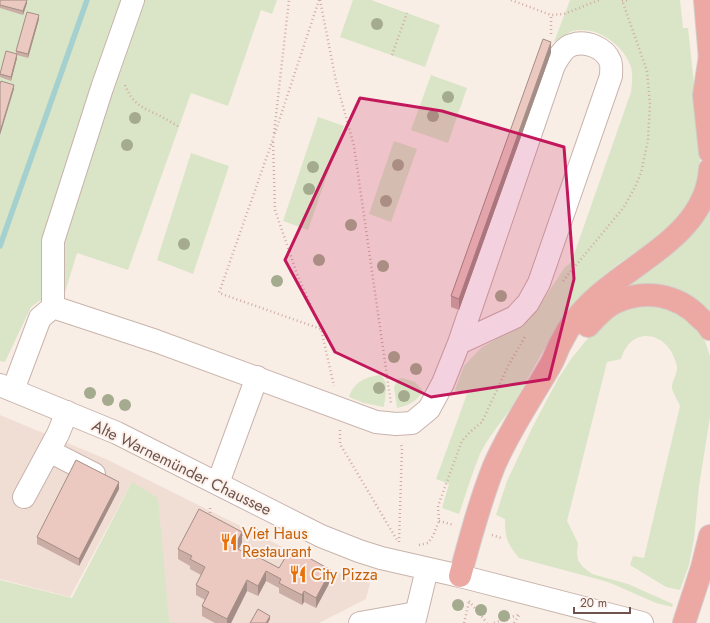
<svg xmlns="http://www.w3.org/2000/svg" width="710" height="623" font-family="Jost,sans-serif">
	<style>
		.residential { fill: #f0ded5 }
		.green { fill: #d9e5c6 }
		.lines { fill: none; stroke-linecap: round; stroke-linejoin: round }
		.stream { stroke: #a4d1cf; stroke-width: 5.5 }
		.minor-casing { stroke: #c9b4ad; stroke-width: 24 }
		.highway-casing { stroke: #d4cbca; stroke-width: 24 }
		.path { stroke: #d0aca4; stroke-width: 2.5; stroke-dasharray: 1 3; stroke-linecap: butt }
		.minor { stroke: #fff; stroke-width: 22 }
		.highway { stroke: #eca8a3; stroke-width: 22 }
		.tree { fill: #a4ab8e }
		.wall { fill: #caada5 }
		.shaded-wall { fill: #a48d86 }
		.building { fill: #ebc9c0; stroke: #a48d86 }
		.marked { fill: #c2185b; fill-opacity: 0.2; stroke: #c2185b; stroke-width: 3; stroke-linejoin: round }
		.labels { text-anchor: middle; stroke-width: 4; stroke-linejoin: round; paint-order: stroke }
		.street-label { font-size: 16px; fill: #6f534e; stroke: #fdf2eb }
		.food-label { font-size: 16px; fill: #c56008; stroke: #fdf2eb; text-anchor: start }
	</style>
	<rect width="100%" height="100%" fill="#f9eee5"/>
	<path class="residential" d="M 0,415 L 106,459 L 311,561 L 348,577 L 370,583 L 366,599 L 319,623 L 172,623 L 169,621 L 132,482 L 70,597 L 0,579 Z"/>
	<g class="green">
		<path d="M 0,0 L 277,0 L 272,14 L 261,10 L 228,106 L 191,93 L 128,270 L 77,253 L 64,296 L 39,301 L 31,307 L 5,362 L 0,361 Z"/>
		<path d="M 353,0 L 371,0 L 440,25 L 425,67 L 340,37 Z"/>
		<path d="M 570,0 L 680,0 L 683,28 L 688,28 L 700,140 C 701,157 700,176 694,191 C 677,233 634,249 602,277 C 590,287 578,299 569,312 C 546,342 530,376 511,408 C 501,423 488,437 480,454 C 472,473 466,494 459,514 L 442,508 L 449,484 L 436,479 L 467,394 L 455,390 L 464,366 L 481,348 L 522,324 L 540,305 L 565,267 L 571,263 L 631,92 C 632,84 633,75 631,67 C 625,48 603,30 582,30 C 571,29 563,36 554,42 Z"/>
		<path d="M 431,75 L 467,88 L 448,143 L 411,130 Z"/>
		<path d="M 318,117 L 344,126 L 308,230 L 283,221 Z"/>
		<path d="M 394,141 L 417,149 L 391,222 L 369,214 Z"/>
		<path d="M 191,153 L 229,166 L 193,274 L 157,260 Z"/>
		<path d="M 710,205 L 710,316 C 685,280 654,281 615,289 Z"/>
		<path d="M 644,305 L 660,306 L 675,310 L 698,329 L 705,341 L 710,356 L 710,417 L 699,486 L 694,539 L 689,565 L 680,590 L 666,587 L 630,565 L 633,556 L 644,558 L 680,406 C 678,401 674,395 672,389 C 671,383 677,375 677,368 C 677,366 676,362 675,360 C 670,344 654,331 637,338 C 628,342 624,350 621,359 L 607,362 L 567,521 L 578,543 L 577,552 L 578,560 L 583,567 L 592,574 L 628,584 L 673,604 L 672,607 L 656,603 L 608,582 L 519,558 C 507,544 505,537 505,519 L 496,515 L 507,481 L 533,426 L 558,379 L 571,359 L 593,332 L 616,312 Z"/>
		<path d="M 380,375 C 390,381 385,397 384,407 L 364,403 L 349,397 C 354,382 365,377 380,375 Z"/>
		<path d="M 402,378 L 415,382 L 423,391 C 418,401 407,406 397,408 L 394,387 L 398,379 Z"/>
		<path d="M 132,482 L 158,498 L 169,621 L 172,623 L 0,623 L 0,580 L 72,598 Z"/>
	</g>
	<g class="lines">
		<path class="stream" d="M 0,246 L 87,0"/>
		<g class="minor-casing">
			<g id="minor">
				<path d="M 53,307 L 53,241 L 102,88 L 133,0"/>
				<path d="M 0,385 L 117,433 L 321,536 L 359,551 L 381,558 L 460,576 L 642,623"/>
				<path d="M 13,390 L 40,318 L 53,307 L 156,341 L 376,422 L 396,424 L 412,423 L 429,409 L 443,383 L 459,343 L 554,65 C 558,58 564,47 572,45 C 586,40 605,48 610,61 C 612,65 611,71 611,76 L 539,283 L 528,303 L 515,317 L 459,343"/>
				<path d="M 49,451 L 94,474"/>
				<path d="M 218,483 L 257,377"/>
				<path d="M 24,497 L 58,434 L 67,412"/>
				<path d="M 360,623 L 416,613"/>
				<path d="M 414,623 L 427,569"/>
			</g>
		</g>
		<g class="highway-casing">
			<g id="highway">
				<path d="M 705,0 L 710,59"/>
				<path d="M 710,56 L 704,95 L 710,152"/>
				<path d="M 588,326 C 596,317 605,307 616,302 C 645,289 678,294 700,318 C 704,321 708,325 710,329"/>
				<path d="M 460,576 C 470,539 480,501 494,466 C 509,431 531,399 550,366 C 555,358 557,349 562,341 C 568,328 578,315 589,304 C 630,262 706,236 710,169"/>
				<path d="M 684,623 L 702,568 L 710,536"/>
			</g>
		</g>
		<g class="path">
			<path d="M 319,0 L 273,139 L 219,293 L 321,329 L 334,386"/>
			<path d="M 320,0 L 336,81 L 354,146 L 391,404"/>
			<path d="M 511,0 L 551,15 L 564,14 L 599,0"/>
			<path d="M 622,1 L 629,0"/>
			<path d="M 551,34 L 551,15"/>
			<path d="M 392,55 L 407,13"/>
			<path d="M 125,85 C 133,105 142,107 160,116 C 166,119 173,123 179,127"/>
			<path d="M 274,133 L 289,0"/>
			<path d="M 273,142 L 275,210 L 297,274 L 321,329"/>
			<path d="M 563,281 L 624,207 L 636,185 L 641,173 L 648,140 L 650,103 L 647,71 L 622,0"/>
			<path d="M 340,430 L 340,444 L 397,540"/>
			<path d="M 210,517 L 210,505"/>
			<path d="M 439,521 L 454,525"/>
			<path d="M 492,535 L 501,538"/>
			<path d="M 238,536 L 259,530"/>
			<path d="M 399,542 L 402,448 L 401,444"/>
			<path d="M 419,545 L 428,543 L 433,536 L 439,521 L 438,506 L 462,441 L 470,432 L 482,422 L 508,366 L 526,335"/>
			<path d="M 469,601 L 487,623"/>
			<path d="M 464,623 L 469,602"/>
			<path d="M 494,623 L 520,614"/>
			<path d="M 514,623 L 520,614"/>
		</g>
		<use href="#minor" class="minor"/>
		<use href="#highway" class="highway"/>
	</g>
	<g class="tree">
		<circle cx="377" cy="24" r="6"/>
		<circle cx="448" cy="97" r="6"/>
		<circle cx="433" cy="116" r="6"/>
		<circle cx="135" cy="118" r="6"/>
		<circle cx="127" cy="145" r="6"/>
		<circle cx="398" cy="165" r="6"/>
		<circle cx="313" cy="167" r="6"/>
		<circle cx="309" cy="189" r="6"/>
		<circle cx="386" cy="201" r="6"/>
		<circle cx="351" cy="225" r="6"/>
		<circle cx="184" cy="244" r="6"/>
		<circle cx="319" cy="260" r="6"/>
		<circle cx="383" cy="266" r="6"/>
		<circle cx="277" cy="281" r="6"/>
		<circle cx="501" cy="296" r="6"/>
		<circle cx="394" cy="357" r="6"/>
		<circle cx="416" cy="369" r="6"/>
		<circle cx="379" cy="388" r="6"/>
		<circle cx="90" cy="393" r="6"/>
		<circle cx="404" cy="396" r="6"/>
		<circle cx="108" cy="400" r="6"/>
		<circle cx="125" cy="405" r="6"/>
		<circle cx="458" cy="605" r="6"/>
		<circle cx="481" cy="610" r="6"/>
		<circle cx="504" cy="616" r="6"/>
	</g>
	<g class="wall">
		<path d="M 0,0 L 27,3 L 23,15 L 0,8 Z"/>
		<path d="M 39,19 L 28,58 L 17,55 L 17,58 L 11,81 L 0,77 L 0,74 L 16,54 L 16,51 Z"/>
		<path d="M 551,53 L 459,310 L 451,307 L 451,296 Z"/>
		<path d="M 119,489 L 79,566 L 37,544 L 37,537 Z"/>
		<path d="M 242,543 L 238,550 L 257,559 L 279,568 L 331,580 L 316,608 L 304,602 L 302,605 L 279,593 L 279,588 L 266,581 L 258,596 L 247,591 L 231,623 L 215,623 L 202,616 L 202,606 L 205,600 L 196,595 L 196,585 L 201,575 L 190,569 L 190,566 L 178,559 L 178,549 Z"/>
	</g>
	<g class="shaded-wall">
		<path d="M 27,0 L 27,3 L 23,15 L 23,11 Z"/>
		<path d="M 39,15 L 39,19 L 28,58 L 28,54 Z"/>
		<path d="M 551,42 L 551,53 L 459,310 L 459,299 Z"/>
		<path d="M 17,54 L 17,58 L 11,81 L 11,77 Z"/>
		<path d="M 14,85 L 14,89 L 0,135 L 0,132 Z"/>
		<path d="M 119,482 L 119,489 L 79,566 L 79,559 Z"/>
		<path d="M 242,532 L 242,543 L 234,558 L 234,547 Z"/>
		<path d="M 331,570 L 331,580 L 316,608 L 316,598 Z"/>
		<path d="M 266,571 L 266,581 L 258,596 L 258,586 Z"/>
		<path d="M 247,580 L 247,591 L 231,623 L 227,623 L 227,619 Z"/>
		<path d="M 304,591 L 304,602 L 302,605 L 302,595 Z"/>
		<path d="M 270,616 L 270,619 L 268,623 L 266,623 Z"/>
	</g>
	<g class="building">
		<path d="M 0,0 L 27,0 L 23,11 L 0,5 Z"/>
		<path d="M 27,12 L 39,15 L 28,54 L 16,51 Z"/>
		<path d="M 543,39 L 551,42 L 459,299 L 451,296 Z"/>
		<path d="M 6,51 L 17,54 L 11,77 L 0,74 Z"/>
		<path d="M 1,81 L 14,85 L 0,132 L 0,84 Z"/>
		<path d="M 76,460 L 119,482 L 79,559 L 37,537 Z"/>
		<path d="M 199,509 L 242,532 L 234,547 L 257,559 L 258,557 L 279,568 L 291,548 L 331,570 L 316,598 L 304,591 L 302,595 L 279,583 L 281,579 L 266,571 L 258,586 L 247,580 L 227,619 L 202,606 L 209,592 L 196,585 L 205,567 L 190,559 L 192,556 L 178,549 Z"/>
		<path d="M 258,609 L 270,616 L 266,623 L 250,623 Z"/>
	</g>
	<path class="marked" d="M 360,98 L 442,111 L 564,147 L 574,279 L 549,379 L 431,397 L 335,352 L 285,260 Z"/>
	<defs>
		<g id="restaurant-bare" transform="scale(1.38)"><path d="M-5-6h1v4h1v-4h1v4h1v-4h1v5L-1.5 .5V6h-2V.5L-5-1ZM5-6V6H3V1.5H1.5Q1.5-4 5-6Z" fill="#e8710a" stroke="#fdf2eb" stroke-width="2.5" paint-order="stroke"/></g>
	</defs>
	<g fill-rule="evenodd">
		<use href="#restaurant-bare" x="229" y="542"/>
		<use href="#restaurant-bare" x="298" y="574"/>
	</g>
	<g class="labels">
		<g class="street-label">
			<text transform="translate(182 467) rotate(26)" y="6">Alte Warnemünder Chaussee</text>
		</g>
		<g class="food-label">
			<text x="242" y="539">Viet Haus<tspan x="242" dy="18">Restaurant</tspan></text>
			<text x="311" y="580">City Pizza</text>
		</g>
	</g>
	<path d="M574 607v6h56v-6" fill="none" stroke="#6f534e" stroke-width="2"/>
	<text x="580" y="607" font-size="12" fill="#6f534e" stroke="#fdf2eb" stroke-width="3" paint-order="stroke">20 m</text>
</svg>
